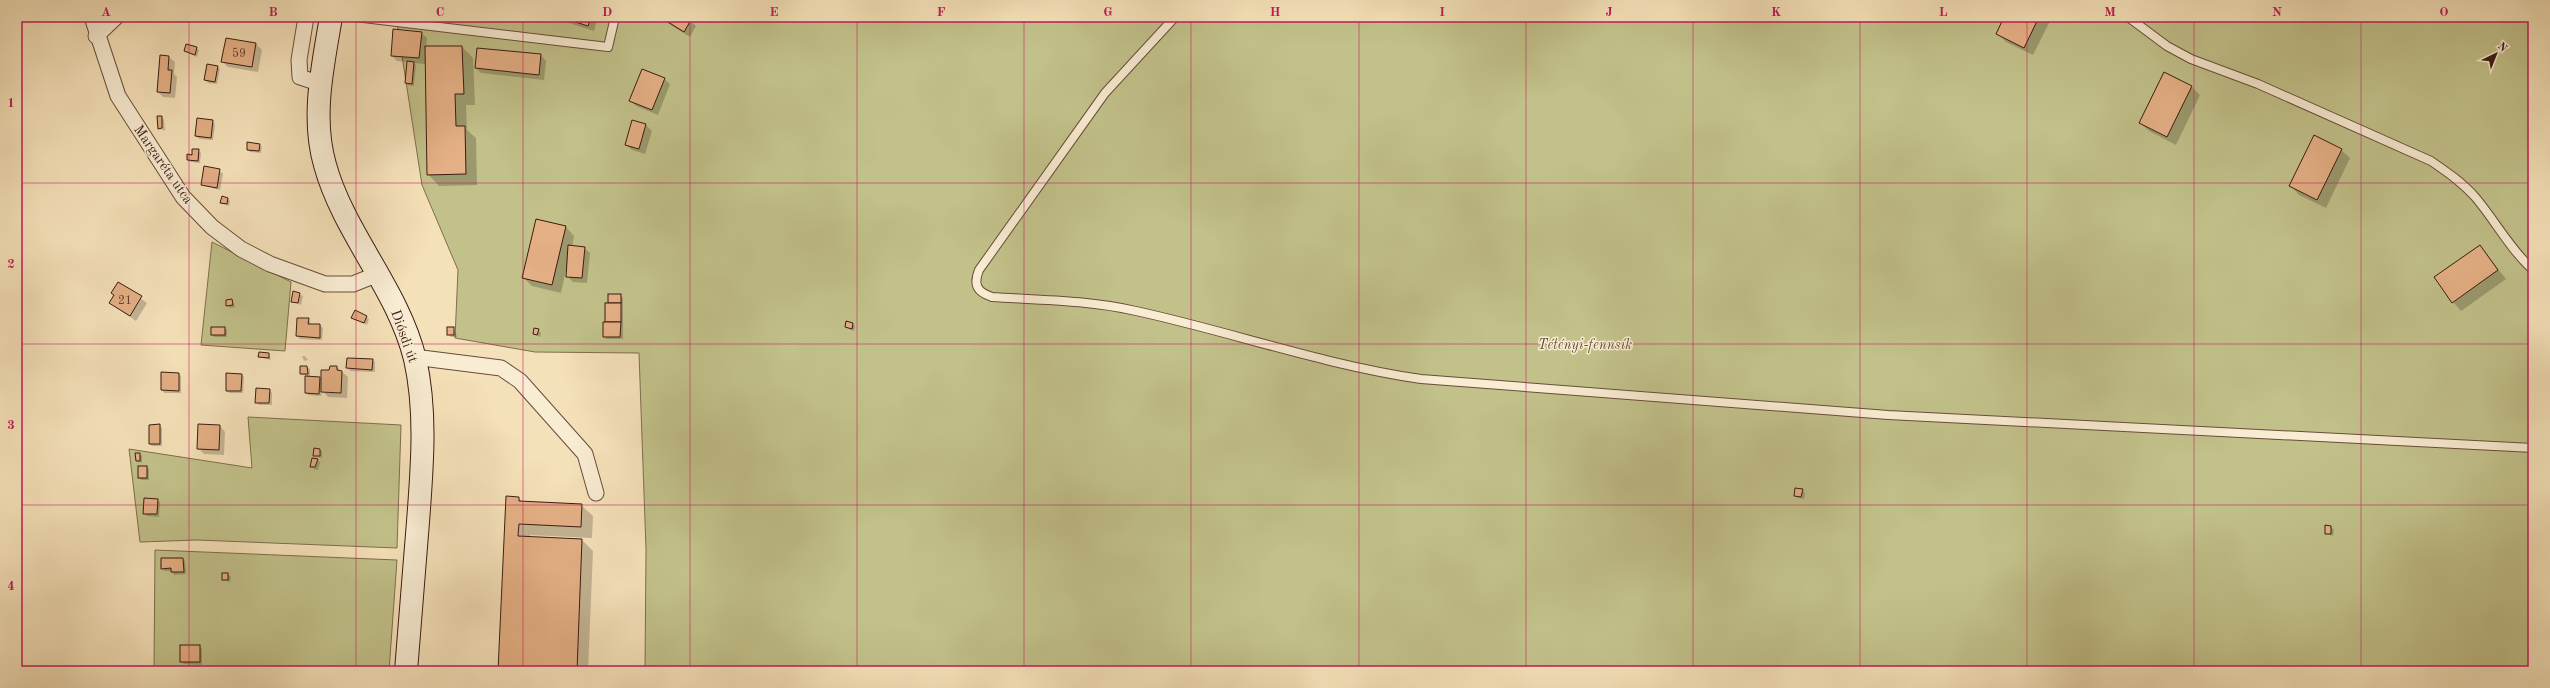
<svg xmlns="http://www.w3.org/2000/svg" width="2550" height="688" font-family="'Old Standard TT',serif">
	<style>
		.green { fill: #c2c18a; stroke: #7e6e4d }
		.shadow { fill: #0003 }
		.building { fill: #e5b085; stroke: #3b1b10 }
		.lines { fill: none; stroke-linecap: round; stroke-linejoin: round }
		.lane-casing { stroke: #6a4c3a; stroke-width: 10 }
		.street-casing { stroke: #6a4c3a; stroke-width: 17 }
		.secondary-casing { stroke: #3b1b10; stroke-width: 24 }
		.lane { stroke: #f8ecd2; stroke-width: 8 }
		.street { stroke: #f8ecd2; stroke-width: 15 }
		.secondary { stroke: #f8ecd2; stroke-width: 22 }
		.grid { fill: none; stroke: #c2185b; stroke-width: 1; stroke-opacity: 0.55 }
		.labels { text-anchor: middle; stroke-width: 3; stroke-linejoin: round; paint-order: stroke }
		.number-label { font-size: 12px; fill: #66402d }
		.street-label { font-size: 14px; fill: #3b1b10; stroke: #f8ecd2 }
		.park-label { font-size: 14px; font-style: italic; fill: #644d35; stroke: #f8ecd2 }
		.neatline { fill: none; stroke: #c2185b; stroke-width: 1.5 }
		.grid-label { font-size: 13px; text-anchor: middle; font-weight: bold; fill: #c2185b }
	</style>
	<rect width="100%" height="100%" fill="#f5e1b9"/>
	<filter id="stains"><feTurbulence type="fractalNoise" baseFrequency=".005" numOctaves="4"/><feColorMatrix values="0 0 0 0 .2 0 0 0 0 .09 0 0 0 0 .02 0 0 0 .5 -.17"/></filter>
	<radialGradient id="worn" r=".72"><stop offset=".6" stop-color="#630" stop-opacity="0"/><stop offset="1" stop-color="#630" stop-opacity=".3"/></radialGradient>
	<g class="green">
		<path d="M 396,17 L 2533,17 L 2533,671 L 645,671 L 646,549 L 639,353 L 535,352 L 455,338 L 458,270 L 422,185 Z"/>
		<path d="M 212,242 L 291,282 L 285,351 L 201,345 Z"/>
		<path d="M 248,417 L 401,425 L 397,548 L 197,540 L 140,542 L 129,449 L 252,468 Z"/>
		<path d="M 155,550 L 397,560 L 389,671 L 154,671 Z"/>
	</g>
	<g class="shadow">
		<path d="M 550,17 L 598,17 L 594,31 Z"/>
		<path d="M 658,17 L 685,17 L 696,26 L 690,37 Z"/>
		<path d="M 2005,17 L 2052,17 L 2033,55 L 2006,42 L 1997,33 Z"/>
		<path d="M 421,33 L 427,38 L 426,47 L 462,47 L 473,58 L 475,105 L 466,105 L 467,130 L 476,138 L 477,185 L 439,186 L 428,174 L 426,64 L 414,63 L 416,65 L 414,86 L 408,85 L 406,83 L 408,62 L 397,61 L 392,56 Z"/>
		<path d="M 227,39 L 256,44 L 262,50 L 258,72 L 228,67 L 223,62 Z"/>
		<path d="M 196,48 L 199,50 L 197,57 L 185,51 Z"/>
		<path d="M 541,55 L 546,61 L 544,80 L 481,73 L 476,68 Z"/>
		<path d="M 169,57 L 175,62 L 174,74 L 177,77 L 175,98 L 163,97 L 158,92 Z"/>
		<path d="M 217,67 L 220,69 L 217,84 L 208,83 L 205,80 Z"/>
		<path d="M 664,79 L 670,84 L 658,115 L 636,106 L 630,100 Z"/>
		<path d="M 2191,86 L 2200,95 L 2176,145 L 2149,131 L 2140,123 Z"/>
		<path d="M 162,117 L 164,120 L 165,131 L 159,128 Z"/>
		<path d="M 212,121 L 215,124 L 213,140 L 199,139 L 196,136 Z"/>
		<path d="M 633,121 L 646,125 L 652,131 L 645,154 L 632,150 L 626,145 Z"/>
		<path d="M 259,145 L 262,147 L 261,153 L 250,152 L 248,150 Z"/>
		<path d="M 198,150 L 201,153 L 200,163 L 191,162 L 188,160 Z"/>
		<path d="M 2341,150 L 2350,158 L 2326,208 L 2299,195 L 2291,186 Z"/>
		<path d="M 205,168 L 223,173 L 220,190 L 202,185 Z"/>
		<path d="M 227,198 L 230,201 L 229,206 L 221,203 Z"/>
		<path d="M 537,220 L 566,227 L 574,236 L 572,247 L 584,248 L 590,253 L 587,283 L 573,282 L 567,276 L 566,270 L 561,293 L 532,286 L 523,277 Z"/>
		<path d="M 2480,246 L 2506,279 L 2461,311 L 2453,302 Z"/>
		<path d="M 119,283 L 147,303 L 136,321 L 110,303 Z"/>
		<path d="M 294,292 L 303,296 L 301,305 L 292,301 Z"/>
		<path d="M 609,295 L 620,295 L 623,298 L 623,339 L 606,339 L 604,337 Z"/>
		<path d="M 232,300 L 235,307 L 230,308 L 227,305 Z"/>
		<path d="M 355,311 L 369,319 L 367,325 L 352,318 Z"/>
		<path d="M 309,319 L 311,325 L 320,325 L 323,328 L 322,340 L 300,339 L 297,336 Z"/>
		<path d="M 853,324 L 855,326 L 854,331 L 846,327 Z"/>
		<path d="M 225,328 L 227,330 L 227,337 L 214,337 L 212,334 Z"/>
		<path d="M 454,328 L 457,337 L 451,337 L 448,334 Z"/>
		<path d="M 538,330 L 541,333 L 540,337 L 534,334 Z"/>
		<path d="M 269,354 L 271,360 L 259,357 Z"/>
		<path d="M 302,356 L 305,356 L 308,360 L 304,361 Z"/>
		<path d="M 373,360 L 375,362 L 375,372 L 350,371 L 348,368 Z"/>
		<path d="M 307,367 L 310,369 L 310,377 L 320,378 L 322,381 L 337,367 L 342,372 L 348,377 L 347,398 L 328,397 L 322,390 L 321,396 L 308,395 L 306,393 L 306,376 L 301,374 Z"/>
		<path d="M 179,374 L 181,376 L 181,393 L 164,393 L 162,390 Z"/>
		<path d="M 242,375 L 244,377 L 243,393 L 229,393 L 227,390 Z"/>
		<path d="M 270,390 L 272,393 L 272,405 L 259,405 L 256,402 Z"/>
		<path d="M 159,425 L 162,428 L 162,446 L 152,446 L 150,444 Z"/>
		<path d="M 220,426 L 225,432 L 224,455 L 204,454 L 198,448 Z"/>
		<path d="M 320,450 L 322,452 L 322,458 L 314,455 Z"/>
		<path d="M 139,454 L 142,456 L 142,463 L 137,461 Z"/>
		<path d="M 317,460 L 320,462 L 318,470 L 314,469 L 311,466 Z"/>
		<path d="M 147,467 L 149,469 L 149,480 L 141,480 L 139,477 Z"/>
		<path d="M 1802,490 L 1805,493 L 1804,499 L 1798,498 L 1795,495 Z"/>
		<path d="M 518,498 L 523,502 L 581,505 L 593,516 L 592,538 L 530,535 L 530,538 L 582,540 L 593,551 L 588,671 L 499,671 Z"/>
		<path d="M 157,500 L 160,502 L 159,517 L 147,516 L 144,513 Z"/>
		<path d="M 2331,527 L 2334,530 L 2333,536 L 2326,533 Z"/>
		<path d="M 183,559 L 185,561 L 186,574 L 174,575 L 172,571 L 165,571 L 162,568 Z"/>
		<path d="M 228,574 L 231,577 L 230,582 L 223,579 Z"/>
		<path d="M 199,646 L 202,649 L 202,665 L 184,664 L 181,662 Z"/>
	</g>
	<g class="building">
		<path d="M 560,17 L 591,17 L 588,26 Z"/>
		<path d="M 660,17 L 687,17 L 691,20 L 684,32 Z"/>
		<path d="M 2004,17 L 2039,17 L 2024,48 L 1996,34 Z"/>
		<path d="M 393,29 L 422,32 L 419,58 L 391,56 Z"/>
		<path d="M 226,38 L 256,43 L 252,67 L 221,62 Z"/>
		<path d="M 186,44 L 197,47 L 195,55 L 184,51 Z"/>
		<path d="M 425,46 L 462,46 L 464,94 L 455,94 L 456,126 L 465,126 L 466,174 L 427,175 Z"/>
		<path d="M 477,48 L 541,54 L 539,75 L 475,68 Z"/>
		<path d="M 160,55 L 169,56 L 168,70 L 172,70 L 170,93 L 157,92 Z"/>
		<path d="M 407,61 L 414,62 L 412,84 L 405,83 Z"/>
		<path d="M 207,64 L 218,66 L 215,82 L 204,80 Z"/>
		<path d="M 642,69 L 665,78 L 652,110 L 629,101 Z"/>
		<path d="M 2164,72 L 2192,86 L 2167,137 L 2139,123 Z"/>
		<path d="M 157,116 L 162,116 L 162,128 L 158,129 Z"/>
		<path d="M 197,118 L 213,120 L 211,138 L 195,136 Z"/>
		<path d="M 632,120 L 646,124 L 639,149 L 625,145 Z"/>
		<path d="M 2314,135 L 2342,149 L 2317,200 L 2289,186 Z"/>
		<path d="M 247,142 L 260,144 L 259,151 L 247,150 Z"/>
		<path d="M 192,149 L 199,149 L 198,161 L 187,160 L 187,154 L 192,155 Z"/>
		<path d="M 204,166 L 220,169 L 217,188 L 201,185 Z"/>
		<path d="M 222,196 L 228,198 L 227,204 L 220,203 Z"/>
		<path d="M 536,219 L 566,226 L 552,285 L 522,278 Z"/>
		<path d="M 568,245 L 585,247 L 582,278 L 566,277 Z"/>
		<path d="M 2480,245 L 2498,270 L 2452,303 L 2434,277 Z"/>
		<path d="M 118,282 L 142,296 L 130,316 L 109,303 L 114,295 L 111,293 Z"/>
		<path d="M 293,291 L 300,293 L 298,303 L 291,302 Z"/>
		<rect x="608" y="294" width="13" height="9"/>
		<path d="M 232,299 L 233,305 L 226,306 L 226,300 Z"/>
		<rect x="605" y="303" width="16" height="19"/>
		<path d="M 355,310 L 367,316 L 364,323 L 351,318 Z"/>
		<path d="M 297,318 L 309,318 L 308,324 L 320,324 L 320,338 L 296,336 Z"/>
		<path d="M 846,321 L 853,323 L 852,329 L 845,327 Z"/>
		<path d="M 603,322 L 621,322 L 620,337 L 603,337 Z"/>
		<rect x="211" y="327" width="14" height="8"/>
		<rect x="447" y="327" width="7" height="8"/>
		<path d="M 534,328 L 539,329 L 537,335 L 533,334 Z"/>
		<path d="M 259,352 L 269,353 L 269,358 L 258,357 Z"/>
		<path d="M 347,358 L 373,359 L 372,370 L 346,368 Z"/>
		<path d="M 300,366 L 307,366 L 308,374 L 300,374 Z"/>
		<path d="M 330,366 L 337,366 L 337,370 L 342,371 L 341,393 L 321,392 L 321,370 L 329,370 Z"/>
		<path d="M 161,372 L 179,373 L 179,391 L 161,390 Z"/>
		<path d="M 226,373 L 242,374 L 241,391 L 226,391 Z"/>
		<path d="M 305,376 L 320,377 L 319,394 L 305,393 Z"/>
		<path d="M 256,388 L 270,389 L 269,403 L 255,403 Z"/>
		<path d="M 160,424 L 160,444 L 149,444 L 149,425 Z"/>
		<path d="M 198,424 L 220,425 L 219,450 L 197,449 Z"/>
		<path d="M 314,448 L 320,449 L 320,456 L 313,456 Z"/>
		<path d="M 135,453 L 140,453 L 140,461 L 136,461 Z"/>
		<path d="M 312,458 L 318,459 L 315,467 L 310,467 Z"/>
		<rect x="138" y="466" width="9" height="12"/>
		<path d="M 1795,488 L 1803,489 L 1801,497 L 1794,496 Z"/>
		<path d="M 506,496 L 519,497 L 519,501 L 582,504 L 581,527 L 519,524 L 518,536 L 582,539 L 577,671 L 498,671 Z"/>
		<path d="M 144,498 L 158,499 L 157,514 L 143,514 Z"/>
		<path d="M 2325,525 L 2331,526 L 2331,534 L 2325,534 Z"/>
		<path d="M 161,558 L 183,558 L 184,572 L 171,572 L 171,568 L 161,569 Z"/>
		<rect x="222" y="573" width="6" height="7"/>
		<rect x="180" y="645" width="20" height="17"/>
	</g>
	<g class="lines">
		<g class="lane-casing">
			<g id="lane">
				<path d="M 355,17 L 608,47 L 615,17"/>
				<path d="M 1175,17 L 1105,93 L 979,270 C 973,285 977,292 992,297 C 1040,300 1088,300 1136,311 C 1232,332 1324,365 1421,379 L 1888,415 L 2533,448"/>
				<path d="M 2128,17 L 2167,46 L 2191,59 L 2258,84 L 2431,161 C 2447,172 2463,183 2476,198 C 2496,222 2510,249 2533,270"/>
			</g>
		</g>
		<g class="street-casing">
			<g id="street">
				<path d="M 92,17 L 118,96 L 183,197 L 212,227 L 241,249 L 270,264 L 325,284 L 353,284 L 378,274"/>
				<path d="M 306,17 L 299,60 L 300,77 L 321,84"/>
				<path d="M 96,36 L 116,17"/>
				<path d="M 414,357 L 501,368 L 520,381 L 585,454 L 596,493"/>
			</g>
		</g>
		<g class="secondary-casing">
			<path id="secondary" d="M 331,17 C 323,65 311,117 325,165 C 344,234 398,289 415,359 C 427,412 422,468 418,522 C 414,572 410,621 406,671"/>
		</g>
		<use href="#lane" class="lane"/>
		<use href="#street" class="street"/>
		<use href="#secondary" class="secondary"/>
	</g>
	<path class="grid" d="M 189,17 L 189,671M 356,17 L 356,671M 523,17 L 523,671M 690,17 L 690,671M 857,17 L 857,671M 1024,17 L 1024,671M 1191,17 L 1191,671M 1359,17 L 1359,671M 1526,17 L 1526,671M 1693,17 L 1693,671M 1860,17 L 1860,671M 2027,17 L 2027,671M 2194,17 L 2194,671M 2361,17 L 2361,671M 17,183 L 2533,183M 17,344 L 2533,344M 17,505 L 2533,505"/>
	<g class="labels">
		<g class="number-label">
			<text x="239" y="57">59</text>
			<text x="125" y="304">21</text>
		</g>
		<g class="street-label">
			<text transform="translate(164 164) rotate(55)" y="5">Margaréta utca</text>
			<text transform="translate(405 336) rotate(70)" y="5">Diósdi út</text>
		</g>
		<g class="park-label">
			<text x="1585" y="349">Tétényi-fennsík</text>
		</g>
	</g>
	<rect width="2550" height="688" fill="none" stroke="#f5e1b9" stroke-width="44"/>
	<g transform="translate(2496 54) rotate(43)" stroke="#f8ecd2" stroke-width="3" paint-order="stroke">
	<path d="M0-3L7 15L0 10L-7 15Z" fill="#3b1b10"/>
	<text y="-6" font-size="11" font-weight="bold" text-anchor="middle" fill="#3b1b10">N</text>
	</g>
	<rect x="22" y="22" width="2506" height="644" class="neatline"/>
	<g class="grid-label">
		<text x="106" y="16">A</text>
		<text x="273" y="16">B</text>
		<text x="440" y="16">C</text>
		<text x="607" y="16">D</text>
		<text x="774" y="16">E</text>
		<text x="941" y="16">F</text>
		<text x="1108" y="16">G</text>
		<text x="1275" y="16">H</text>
		<text x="1442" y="16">I</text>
		<text x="1609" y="16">J</text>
		<text x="1776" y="16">K</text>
		<text x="1943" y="16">L</text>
		<text x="2110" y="16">M</text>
		<text x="2277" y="16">N</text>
		<text x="2444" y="16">O</text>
		<text x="11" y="107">1</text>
		<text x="11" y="268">2</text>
		<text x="11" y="429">3</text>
		<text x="11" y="590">4</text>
	</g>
	<rect width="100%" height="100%" filter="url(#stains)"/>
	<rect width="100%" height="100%" fill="url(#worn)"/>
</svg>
